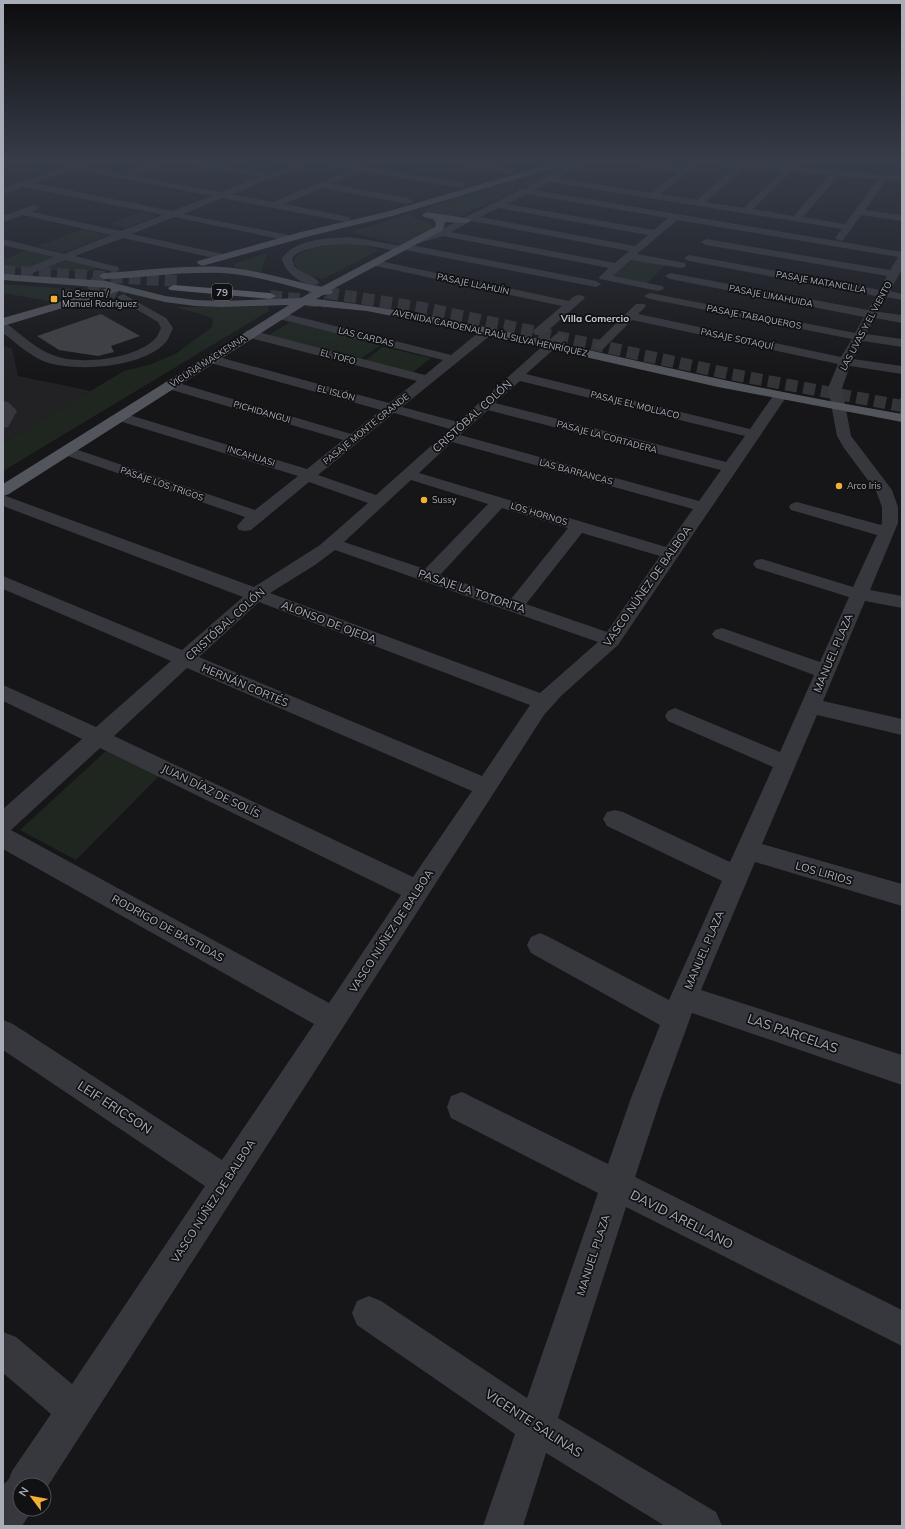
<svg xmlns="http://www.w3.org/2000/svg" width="905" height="1529" font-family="Mulish,sans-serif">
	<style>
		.built { fill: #222225 }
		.green { fill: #1e261f }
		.building { fill: #404145 }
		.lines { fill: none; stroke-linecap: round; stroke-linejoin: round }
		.minor-tunnel { stroke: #333438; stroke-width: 12; stroke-dasharray: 12 6; stroke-linecap: butt }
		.highway-tunnel-far1 { stroke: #333438; stroke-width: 12; stroke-dasharray: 12 6; stroke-linecap: butt }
		.highway-tunnel { stroke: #333438; stroke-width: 16; stroke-dasharray: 16 8; stroke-linecap: butt }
		.minor { fill: #37383d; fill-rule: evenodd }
		.major { fill: #53555c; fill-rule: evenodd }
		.highway { fill: #63666e; fill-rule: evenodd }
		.poi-dot { fill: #f2b134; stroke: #111113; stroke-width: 1.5 }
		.labels { text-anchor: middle; stroke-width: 3.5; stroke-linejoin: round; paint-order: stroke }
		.far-street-label { font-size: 9px; fill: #a8adb8; stroke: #111113 }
		.far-poi-label { font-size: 9px; fill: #a8adb8; stroke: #111113; text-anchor: start }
		.shield { fill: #111113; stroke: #7b7e86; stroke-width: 1 }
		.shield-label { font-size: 10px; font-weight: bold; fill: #a8adb8 }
		.far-neighbourhood-label { font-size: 10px; font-weight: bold; fill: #c9ccd4; stroke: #111113 }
		.street-label { font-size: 11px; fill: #a8adb8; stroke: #111113 }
		.near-street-label { font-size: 13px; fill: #a8adb8; stroke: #111113 }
	</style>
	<rect width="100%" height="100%" fill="#161618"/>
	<path class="built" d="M 3,346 L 12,348 L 18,376 L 91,391 L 3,443 Z"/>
	<g class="green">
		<path d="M 264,161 L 286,162 L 263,171 L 245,168 Z"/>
		<path d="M 579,161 L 456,218 L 433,215 L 423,210 L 427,207 Z"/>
		<path d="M 140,212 L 157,216 L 127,228 L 110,224 Z"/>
		<path d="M 409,214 C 416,222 432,219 434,230 L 402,245 L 350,232 Z"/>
		<path d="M 83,229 L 109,235 L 63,253 L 37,246 Z"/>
		<path d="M 343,244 L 359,245 L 380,250 L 323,279 C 315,277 299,273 295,265 C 287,249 335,245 343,244 Z"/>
		<path d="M 27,250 L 98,268 L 87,272 L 3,267 L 3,260 Z"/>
		<path d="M 267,253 L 261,272 L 234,267 L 234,264 Z"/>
		<path d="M 633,259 L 666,265 L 646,284 L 612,277 Z"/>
		<path d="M 3,284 L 82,290 L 48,301 L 3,293 Z"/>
		<path d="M 268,306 L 269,311 L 3,471 L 3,443 L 124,371 L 152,364 L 177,353 L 212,327 L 213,318 L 176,307 L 238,307 Z"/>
		<path d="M 290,322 L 382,344 L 359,360 L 266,337 Z"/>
		<path d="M 383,347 L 431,358 L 412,373 L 364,361 Z"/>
		<path d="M 106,751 L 159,776 L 76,860 L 20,830 Z"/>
	</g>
	<path class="building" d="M 101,314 L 140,336 L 111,346 L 114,352 L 98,356 L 59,350 L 37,336 Z"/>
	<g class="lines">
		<path class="minor-tunnel" d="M 89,283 L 112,291 L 123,297"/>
		<g class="highway-tunnel-far1">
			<path d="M 3,271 L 179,281"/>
			<path d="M 309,290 L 429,309 L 730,374 L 902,406"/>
			<path d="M 270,296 L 325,302"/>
		</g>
		<path class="highway-tunnel" d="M 900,406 L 902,406"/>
		<g class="minor">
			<path d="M 83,161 L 90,161 L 91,162 L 83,166 L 122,174 L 159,161 L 169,161 L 168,163 L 132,176 L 221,192 L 260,177 L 180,163 L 176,161 L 192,161 L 269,174 L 303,161 L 324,161 L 461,182 L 465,185 L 461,188 L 361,171 L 331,184 L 408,198 L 413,201 L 408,204 L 323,188 L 284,204 L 349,217 L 351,219 L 346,222 L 222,198 L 183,214 L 289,235 L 294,238 L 289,241 L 174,217 L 132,234 L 227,255 L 228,257 L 227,259 L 223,260 L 123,238 L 75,256 L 118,267 L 119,269 L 118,271 L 114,272 L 65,260 L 30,274 L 22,274 L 21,272 L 22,270 L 54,257 L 3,245 L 3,239 L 64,254 L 111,235 L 23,215 L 3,222 L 3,216 L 34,205 L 39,208 L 32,212 L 121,231 L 163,215 L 24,187 L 3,194 L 3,188 ZM 311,163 L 351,170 L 273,202 L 232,194 ZM 74,169 L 212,196 L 172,211 L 34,183 Z"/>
			<path d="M 440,161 L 457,161 L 510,168 L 514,171 L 510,174 L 444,163 Z"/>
			<path d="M 581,161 L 590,161 L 558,178 L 651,193 L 677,173 L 640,167 L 639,165 L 640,163 L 683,168 L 689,163 L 687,161 L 714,161 L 787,167 L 796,161 L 800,163 L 796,167 L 902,176 L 902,182 L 886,180 L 865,210 L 902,215 L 902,221 L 861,215 L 843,240 L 840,241 L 835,238 L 842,229 L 550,182 L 534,190 L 902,252 L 902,269 L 890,291 L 902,294 L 902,300 L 886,297 L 879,312 L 902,315 L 902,323 L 875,318 L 866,334 L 902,339 L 902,347 L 863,341 L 853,359 L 902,366 L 902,374 L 850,366 L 842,388 L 851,436 L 892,490 L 898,507 L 898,523 L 870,590 L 902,596 L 902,608 L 865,601 L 823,701 L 902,719 L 902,735 L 817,715 L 762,844 L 902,884 L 902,906 L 755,862 L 701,990 L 902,1055 L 902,1085 L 692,1013 L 661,1098 L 635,1177 L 902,1310 L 902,1346 L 626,1207 L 558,1418 L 716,1512 L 722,1526 L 665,1526 L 546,1453 L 523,1526 L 483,1526 L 515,1434 L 357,1325 L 352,1313 L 357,1301 L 369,1296 L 381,1301 L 527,1398 L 598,1193 L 451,1118 L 447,1107 L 451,1096 L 462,1092 L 608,1164 L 631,1098 L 660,1025 L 531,953 L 527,945 L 531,937 L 540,933 L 549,937 L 669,1000 L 722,881 L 607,826 L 603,819 L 607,812 L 615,810 L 623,812 L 730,862 L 773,767 L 668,721 L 665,716 L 668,711 L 675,708 L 682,711 L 780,752 L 814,675 L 715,638 L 712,634 L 715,630 L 722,628 L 820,662 L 849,597 L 756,568 L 753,564 L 756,560 L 762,559 L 853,587 L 877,535 L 791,510 L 789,507 L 791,504 L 797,502 L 881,525 L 882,523 L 882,507 L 876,491 L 844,448 L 837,436 L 828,388 L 838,364 L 632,320 L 603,349 L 595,349 L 593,346 L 636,304 L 644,304 L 646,306 L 638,314 L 841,357 L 852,339 L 650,299 L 644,296 L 650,293 L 855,333 L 864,317 L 670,279 L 665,276 L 670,273 L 868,310 L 876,296 L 689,261 L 684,258 L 689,255 L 880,290 L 887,276 L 706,245 L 701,242 L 706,239 L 890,270 L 898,257 L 677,220 L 637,254 L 685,263 L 686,265 L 685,267 L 681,268 L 631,260 L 613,276 L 662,286 L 664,288 L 662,290 L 658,291 L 600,279 L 599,277 L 609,268 L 443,236 L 419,243 L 414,240 L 415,238 L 434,233 L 518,191 L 519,189 L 524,189 L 544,177 ZM 698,164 L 735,167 L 697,200 L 660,194 ZM 744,168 L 783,171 L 744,208 L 706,202 ZM 791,172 L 829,175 L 794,216 L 753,209 ZM 838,176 L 878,179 L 845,224 L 803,217 ZM 526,194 L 668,218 L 654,230 L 507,204 ZM 499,208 L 648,235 L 635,246 L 480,217 ZM 472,221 L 629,251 L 615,263 L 451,232 Z"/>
			<path d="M 350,237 L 402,246 L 406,244 L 596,281 L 601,284 L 596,287 L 405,250 L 401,252 C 371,246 348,241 317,247 C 308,249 298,251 292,258 L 294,266 C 301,273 313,275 319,282 L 318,284 C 304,288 284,272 282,258 C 296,239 328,238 350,237 Z"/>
			<path d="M 375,260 L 569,301 C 573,297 576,294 583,296 L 585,298 L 543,335 L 535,335 L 533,332 L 535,329 L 562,306 L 371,265 L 370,263 L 371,261 Z"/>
			<path d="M 123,294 L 166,318 L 173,328 C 171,332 169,338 166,342 C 143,368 74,373 43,361 C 28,354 16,343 3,333 L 3,323 L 7,324 C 22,335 36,349 53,355 C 79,366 135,359 155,339 C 158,336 159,332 161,328 L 158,322 L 119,299 L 117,297 Z"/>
			<path d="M 279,312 L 451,355 L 484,328 L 492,328 L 494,331 L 492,334 L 402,407 L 458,422 L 556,334 L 564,334 L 566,337 L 564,340 L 526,374 L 750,429 L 775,393 L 785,393 L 787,396 L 618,645 L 561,696 L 544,715 L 44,1492 L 44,1485 L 20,1485 L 20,1509 L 33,1509 L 22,1526 L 3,1526 L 3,1485 L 9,1479 L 12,1471 L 51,1414 L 3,1373 L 3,1332 L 16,1337 L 72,1384 L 205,1186 L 3,1050 L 3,1020 L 13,1024 L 222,1160 L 314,1024 L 3,849 L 3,809 L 82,739 L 3,701 L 3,685 L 96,727 L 171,661 L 3,589 L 3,576 L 182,650 L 243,597 L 3,506 L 3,495 L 254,587 L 320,545 L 368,503 L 309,482 L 251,530 L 245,531 L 239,530 L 237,526 L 245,517 L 62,454 L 60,451 L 62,448 L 67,447 L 72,448 L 255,510 L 298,476 L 116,420 L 114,417 L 116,414 L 121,413 L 126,414 L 307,469 L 343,440 L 165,388 L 163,385 L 165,382 L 175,382 L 351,434 L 381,410 L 207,362 L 205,359 L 207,356 L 211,355 L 389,403 L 417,381 L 246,337 L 244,334 L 246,331 L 250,330 L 425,375 L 443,360 L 275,318 L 273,316 L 275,314 ZM 520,381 L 745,436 L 726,462 L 495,403 ZM 488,410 L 721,470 L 699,501 L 460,435 ZM 394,413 L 450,429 L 376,495 L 318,475 ZM 452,442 L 693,509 L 666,547 L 419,473 ZM 411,480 L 488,504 L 425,569 L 344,542 ZM 502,508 L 568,528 L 511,599 L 440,575 ZM 582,533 L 660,556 L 607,632 L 526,604 ZM 335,550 L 598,642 L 540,693 L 270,593 L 315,565 ZM 259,602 L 530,705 L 482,776 L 199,657 ZM 187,668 L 472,791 L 413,877 L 114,736 ZM 100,748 L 401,895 L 329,1003 L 11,830 Z"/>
			<path d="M 3,401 L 8,402 L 17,411 L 8,427 L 3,428 Z"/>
		</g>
		<g class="major">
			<path d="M 561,161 L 572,161 L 571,163 L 392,216 L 306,237 L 202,266 L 197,263 L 198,261 L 301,232 L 386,212 Z"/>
			<path d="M 427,212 C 435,214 468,217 471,220 L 466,223 L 445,222 L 443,230 L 331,290 L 333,292 L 331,294 L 323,295 L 315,299 C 419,310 522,335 624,358 C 716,379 809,398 902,414 L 902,422 L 718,387 L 488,335 L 367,311 L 305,305 L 9,494 L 3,496 L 3,484 L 289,305 L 222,307 L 195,306 L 165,302 L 119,291 L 3,326 L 3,318 L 108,288 L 3,280 L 3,274 L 106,281 L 165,296 L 195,300 L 222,301 L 301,298 L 312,292 C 282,284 253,275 223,273 C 183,271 143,278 104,279 L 99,276 L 104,273 C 143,271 183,265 222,267 C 256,269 288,280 321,287 L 435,227 L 436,223 L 433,219 L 424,217 L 422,215 Z"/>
		</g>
		<path class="highway" d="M 174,285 L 270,293 L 276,296 L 270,299 L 170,290 L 168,288 Z"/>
	</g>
	<linearGradient id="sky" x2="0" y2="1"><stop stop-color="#0c0c0d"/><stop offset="0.43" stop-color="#363c48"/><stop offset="1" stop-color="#363c48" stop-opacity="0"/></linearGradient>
	<rect width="905" height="375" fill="url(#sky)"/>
	<g class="poi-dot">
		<rect x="50" y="295" width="8" height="8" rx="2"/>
		<circle cx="839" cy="486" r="4"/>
		<circle cx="424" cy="500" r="4"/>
	</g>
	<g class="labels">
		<g class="far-street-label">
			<text transform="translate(821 282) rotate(10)" y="3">PASAJE MATANCILLA</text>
			<text transform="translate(473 284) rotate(12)" y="3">PASAJE LLAHUÍN</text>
			<text transform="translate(771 296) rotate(11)" y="3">PASAJE LIMAHUIDA</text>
			<text transform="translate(754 317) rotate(11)" y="3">PASAJE TABAQUEROS</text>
			<text transform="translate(866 326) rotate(-62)" y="3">LAS UVAS Y EL VIENTO</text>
			<text transform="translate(490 333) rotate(12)" y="3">AVENIDA CARDENAL RAÚL SILVA HENRÍQUEZ</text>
			<text transform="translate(366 337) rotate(14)" y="3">LAS CARDAS</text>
			<text transform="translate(737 339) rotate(12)" y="3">PASAJE SOTAQUÍ</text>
			<text transform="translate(338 357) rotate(15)" y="3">EL TOFO</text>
			<text transform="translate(208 361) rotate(-33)" y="3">VICUÑA MACKENNA</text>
			<text transform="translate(336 393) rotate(15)" y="3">EL ISLÓN</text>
			<text transform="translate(635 405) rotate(14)" y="3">PASAJE EL MOLLACO</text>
			<text transform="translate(262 412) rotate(16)" y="3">PICHIDANGUI</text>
			<text transform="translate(366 429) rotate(-39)" y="3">PASAJE MONTE GRANDE</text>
			<text transform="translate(607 437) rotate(15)" y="3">PASAJE LA CORTADERA</text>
			<text transform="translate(251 456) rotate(17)" y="3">INCAHUASI</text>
			<text transform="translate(576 472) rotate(15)" y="3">LAS BARRANCAS</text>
			<text transform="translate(162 484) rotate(19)" y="3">PASAJE LOS TRIGOS</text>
			<text transform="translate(539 514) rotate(17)" y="3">LOS HORNOS</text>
		</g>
		<g class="far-poi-label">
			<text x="62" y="297">La Serena /<tspan x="62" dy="10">Manuel Rodríguez</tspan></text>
			<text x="847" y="489">Arco Iris</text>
			<text x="432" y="503">Sussy</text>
		</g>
		<rect class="shield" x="212" y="284" width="20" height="16" rx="3"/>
		<g class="shield-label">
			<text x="222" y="296">79</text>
		</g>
		<g class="far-neighbourhood-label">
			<text x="595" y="322">Villa Comercio</text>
		</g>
		<g class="street-label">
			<text transform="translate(472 416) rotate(-42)" y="4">CRISTÓBAL COLÓN</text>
			<text transform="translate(647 586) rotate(-55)" y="4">VASCO NÚÑEZ DE BALBOA</text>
			<text transform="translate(472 591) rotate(19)" y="4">PASAJE LA TOTORITA</text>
			<text transform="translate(329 622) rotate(21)" y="4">ALONSO DE OJEDA</text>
			<text transform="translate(225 624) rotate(-42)" y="4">CRISTÓBAL COLÓN</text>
			<text transform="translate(833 653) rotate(-67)" y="4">MANUEL PLAZA</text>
			<text transform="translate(245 685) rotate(23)" y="4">HERNÁN CORTÉS</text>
			<text transform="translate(211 791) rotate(26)" y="4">JUAN DÍAZ DE SOLÍS</text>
			<text transform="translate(824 873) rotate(16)" y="4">LOS LIRIOS</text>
			<text transform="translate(168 928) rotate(29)" y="4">RODRIGO DE BASTIDAS</text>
			<text transform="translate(391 931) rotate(-57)" y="4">VASCO NÚÑEZ DE BALBOA</text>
			<text transform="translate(704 950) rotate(-67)" y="4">MANUEL PLAZA</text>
			<text transform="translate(213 1201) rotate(-57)" y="4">VASCO NÚÑEZ DE BALBOA</text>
			<text transform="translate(593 1255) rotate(-72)" y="4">MANUEL PLAZA</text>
		</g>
		<g class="near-street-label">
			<text transform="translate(793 1033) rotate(19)" y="5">LAS PARCELAS</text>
			<text transform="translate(115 1107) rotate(33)" y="5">LEIF ERICSON</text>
			<text transform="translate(682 1219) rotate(27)" y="5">DAVID ARELLANO</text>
			<text transform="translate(534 1423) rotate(33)" y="5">VICENTE SALINAS</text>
		</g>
	</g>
	<rect width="905" height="1529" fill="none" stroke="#a8adb8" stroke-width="8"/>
	<g transform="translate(32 1497) rotate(302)"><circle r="19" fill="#111113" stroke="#4d4f55"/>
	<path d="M0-3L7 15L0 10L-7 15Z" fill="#f2b134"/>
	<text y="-6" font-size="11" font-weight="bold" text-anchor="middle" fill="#a8adb8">N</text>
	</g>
</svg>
